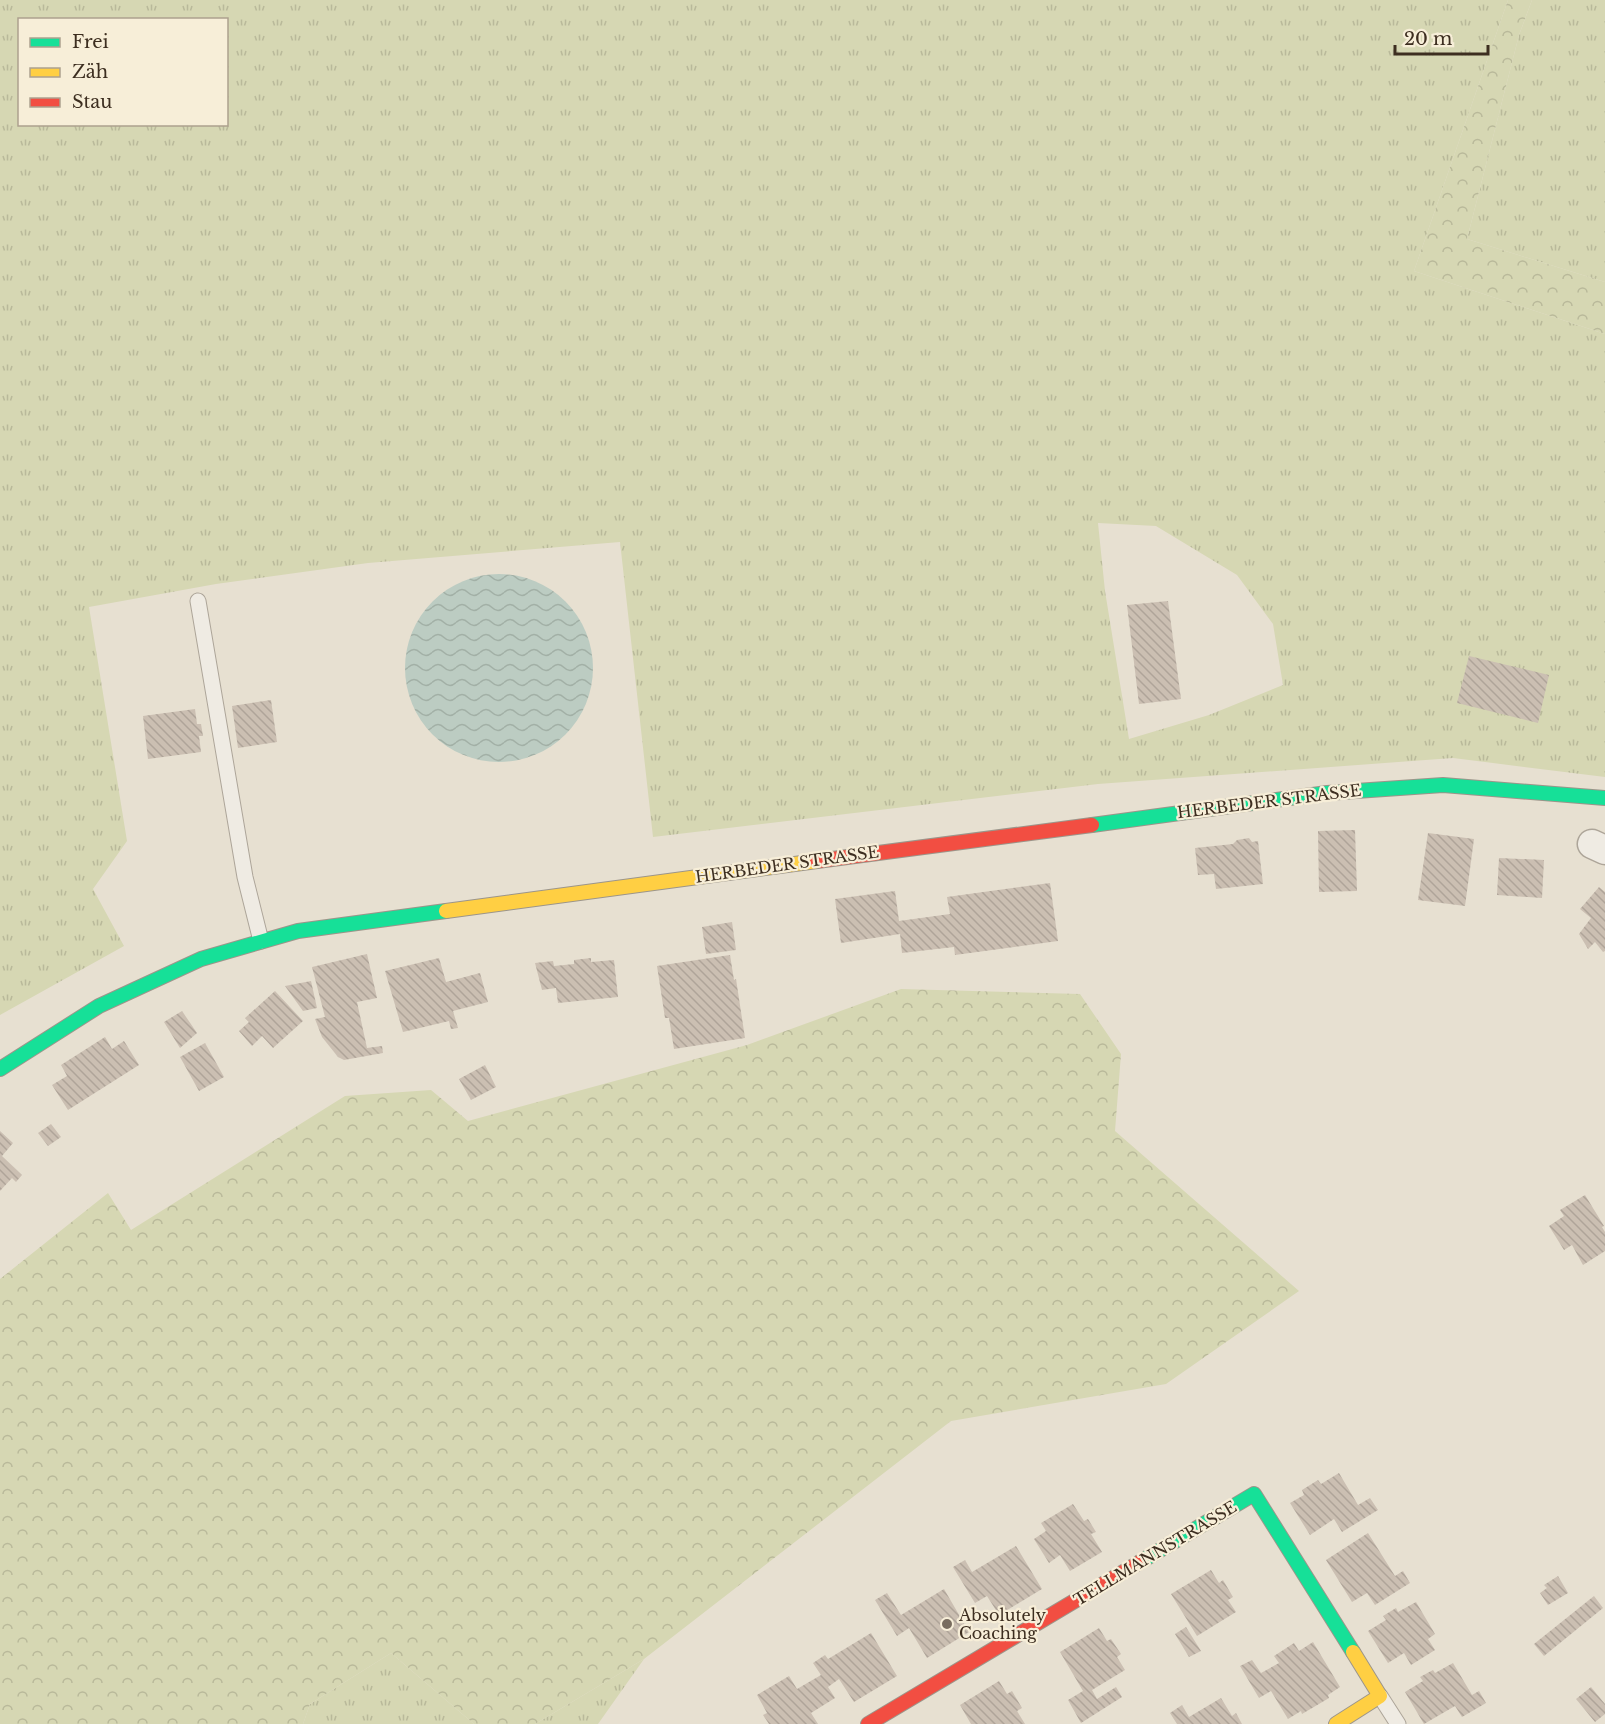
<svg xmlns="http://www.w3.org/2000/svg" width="1605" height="1724" font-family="'Libre Baskerville',serif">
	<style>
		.grass { fill: url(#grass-tufts); fill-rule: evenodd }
		.forest { fill: url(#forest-crowns) }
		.water { fill: url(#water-waves) }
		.building { fill: url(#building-back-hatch) }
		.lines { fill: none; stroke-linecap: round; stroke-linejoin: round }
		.lane-casing { stroke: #ada599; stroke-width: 17 }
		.street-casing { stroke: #ada599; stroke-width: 31 }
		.fast-casing { stroke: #9c958a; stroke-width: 16 }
		.slow-casing { stroke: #9c958a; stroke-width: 16 }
		.jam-casing { stroke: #9c958a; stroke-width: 16 }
		.lane { stroke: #efebe3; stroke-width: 15 }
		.street { stroke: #efebe3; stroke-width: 28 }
		.fast { stroke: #16e098; stroke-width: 14 }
		.slow { stroke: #ffcf43; stroke-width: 14 }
		.jam { stroke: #f24e42; stroke-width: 14 }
		.poi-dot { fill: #786c5e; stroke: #f7eed8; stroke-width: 2 }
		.labels { text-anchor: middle; stroke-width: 4.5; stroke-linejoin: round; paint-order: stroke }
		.street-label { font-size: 16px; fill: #3d2e20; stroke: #f7eed8 }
		.poi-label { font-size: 16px; fill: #3d2e20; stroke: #f7eed8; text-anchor: start }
	</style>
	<defs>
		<pattern id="grass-tufts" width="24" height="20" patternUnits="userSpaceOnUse" patternTransform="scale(1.5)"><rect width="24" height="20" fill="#d6d7b3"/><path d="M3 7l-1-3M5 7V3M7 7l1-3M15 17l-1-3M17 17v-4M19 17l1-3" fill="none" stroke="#b9b99a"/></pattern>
		<pattern id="forest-crowns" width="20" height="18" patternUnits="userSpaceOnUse" patternTransform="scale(1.5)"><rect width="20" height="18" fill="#d6d7b3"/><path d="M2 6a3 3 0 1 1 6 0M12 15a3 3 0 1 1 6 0" fill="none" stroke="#b9b99a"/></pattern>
		<pattern id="water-waves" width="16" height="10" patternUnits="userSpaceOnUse" patternTransform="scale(1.5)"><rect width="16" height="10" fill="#bcccc2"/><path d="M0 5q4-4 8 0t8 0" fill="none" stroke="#a2b0a6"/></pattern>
		<pattern id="building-back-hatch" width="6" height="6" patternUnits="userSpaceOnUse" patternTransform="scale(1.5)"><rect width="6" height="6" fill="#cbbfb2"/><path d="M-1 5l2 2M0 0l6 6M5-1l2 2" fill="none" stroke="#afa499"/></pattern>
	</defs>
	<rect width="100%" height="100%" fill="#e7e0d1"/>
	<g class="grass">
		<path d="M 0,0 L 1508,0 L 1414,271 L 1605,334 L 1605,777 L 1453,758 L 1098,784 L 653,837 L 620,542 L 368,563 L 216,584 L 89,607 L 127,841 L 93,889 L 124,946 L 0,1015 ZM 20,20 L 226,20 L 226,124 L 20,124 ZM 1098,523 L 1156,526 L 1237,575 L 1273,624 L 1283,685 L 1209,715 L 1129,739 L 1105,591 Z"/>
		<path d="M 1532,0 L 1605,0 L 1605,282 L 1467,239 L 1519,35 Z"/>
		<path d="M 391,1653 L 474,1724 L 303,1724 L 310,1704 Z"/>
		<path d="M 644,1659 L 598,1724 L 535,1724 Z"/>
	</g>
	<g class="forest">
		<path d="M 1508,0 L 1532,0 L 1519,35 L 1467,239 L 1605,282 L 1605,334 L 1414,271 Z"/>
		<path d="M 901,989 L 1080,994 L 1121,1054 L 1115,1131 L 1299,1291 L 1166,1384 L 951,1421 L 644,1659 L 535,1724 L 474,1724 L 391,1653 L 310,1704 L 303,1724 L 0,1724 L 0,1279 L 108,1193 L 131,1230 L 345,1096 L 431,1090 L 468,1121 L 747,1045 Z"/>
	</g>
	<circle class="water" cx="499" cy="668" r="94"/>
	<g class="building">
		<path d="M 1168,601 L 1181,699 L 1139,704 L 1127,605 Z"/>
		<path d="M 1469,656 L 1549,675 L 1538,723 L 1457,703 Z"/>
		<path d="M 271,700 L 277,742 L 238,748 L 232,706 Z"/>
		<path d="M 195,709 L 197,724 L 201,724 L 203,736 L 199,736 L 201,752 L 148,759 L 143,716 Z"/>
		<path d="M 1355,830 L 1357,891 L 1319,892 L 1318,831 Z"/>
		<path d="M 1428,833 L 1474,839 L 1465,906 L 1418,900 Z"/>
		<path d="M 1249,838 L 1252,842 L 1258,841 L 1263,884 L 1216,889 L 1214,874 L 1198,875 L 1195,848 L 1233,844 L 1237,840 Z"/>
		<path d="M 1499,858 L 1544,860 L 1542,898 L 1497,895 Z"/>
		<path d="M 1050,883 L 1058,941 L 955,955 L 954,947 L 902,953 L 900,934 L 841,943 L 835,899 L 895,891 L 899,921 L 950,914 L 947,897 Z"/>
		<path d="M 1599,887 L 1605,892 L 1605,951 L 1603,952 L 1595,942 L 1588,949 L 1579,934 L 1591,918 L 1580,909 Z"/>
		<path d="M 732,922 L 736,950 L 706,954 L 702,927 Z"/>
		<path d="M 367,954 L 377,998 L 357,1002 L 367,1048 L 382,1046 L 383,1053 L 344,1060 L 338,1057 L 322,1037 L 315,1019 L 325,1017 L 312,967 Z"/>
		<path d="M 730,955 L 734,980 L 736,979 L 745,1038 L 674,1049 L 669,1018 L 665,1018 L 657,966 Z"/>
		<path d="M 439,958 L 446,982 L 480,973 L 488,1002 L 453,1011 L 458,1028 L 451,1029 L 449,1021 L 403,1032 L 385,971 Z"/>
		<path d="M 591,958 L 591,962 L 614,960 L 618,997 L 558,1003 L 556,988 L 542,990 L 535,963 L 553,961 L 554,966 L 574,964 L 574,960 Z"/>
		<path d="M 311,981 L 317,1008 L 303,1011 L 285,986 Z"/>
		<path d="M 275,991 L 303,1021 L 273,1048 L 262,1036 L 252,1046 L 239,1031 L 249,1022 L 245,1018 Z"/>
		<path d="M 182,1011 L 197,1033 L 180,1048 L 164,1022 Z"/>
		<path d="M 105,1037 L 112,1049 L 124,1041 L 139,1065 L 68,1110 L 52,1085 L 67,1076 L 61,1065 Z"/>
		<path d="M 205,1043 L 224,1077 L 199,1091 L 180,1057 Z"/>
		<path d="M 485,1065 L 496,1087 L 471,1100 L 459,1079 Z"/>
		<path d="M 51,1124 L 61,1137 L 48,1146 L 38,1133 Z"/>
		<path d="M 0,1131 L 13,1143 L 2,1156 L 22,1175 L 16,1182 L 12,1178 L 0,1191 Z"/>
		<path d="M 1585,1195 L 1604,1226 L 1602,1227 L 1605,1232 L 1605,1251 L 1583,1265 L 1572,1245 L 1564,1250 L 1549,1226 L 1564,1216 L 1560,1210 Z"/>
		<path d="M 1339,1473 L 1358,1505 L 1370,1498 L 1378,1510 L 1342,1532 L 1334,1519 L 1310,1535 L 1290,1503 L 1304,1495 L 1302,1490 L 1318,1480 L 1321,1484 Z"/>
		<path d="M 1073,1504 L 1084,1521 L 1088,1519 L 1096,1532 L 1091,1534 L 1102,1552 L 1070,1571 L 1060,1555 L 1049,1563 L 1034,1539 L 1046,1531 L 1041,1523 Z"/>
		<path d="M 1368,1533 L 1395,1576 L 1403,1571 L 1410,1583 L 1375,1605 L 1367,1593 L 1352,1602 L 1326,1560 Z"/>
		<path d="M 1016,1546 L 1042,1589 L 999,1615 L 987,1596 L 975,1603 L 953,1567 L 965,1560 L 972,1572 Z"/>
		<path d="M 1211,1570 L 1219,1583 L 1223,1580 L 1233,1597 L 1228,1600 L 1236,1612 L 1197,1636 L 1171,1594 Z"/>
		<path d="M 1558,1576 L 1568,1593 L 1548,1605 L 1540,1593 L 1547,1588 L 1544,1585 Z"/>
		<path d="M 944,1589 L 969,1632 L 927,1658 L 909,1628 L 897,1636 L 875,1600 L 887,1593 L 901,1615 Z"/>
		<path d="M 1594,1596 L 1603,1608 L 1544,1656 L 1534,1644 Z"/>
		<path d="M 1416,1602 L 1435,1634 L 1428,1639 L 1435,1650 L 1411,1665 L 1404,1653 L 1388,1663 L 1368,1631 L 1386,1620 L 1383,1616 L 1396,1608 L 1398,1612 Z"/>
		<path d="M 1186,1627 L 1201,1651 L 1189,1657 L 1175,1634 Z"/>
		<path d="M 1099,1628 L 1107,1641 L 1111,1639 L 1121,1654 L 1117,1657 L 1125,1670 L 1092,1690 L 1097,1699 L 1116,1687 L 1122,1697 L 1081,1723 L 1068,1700 L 1083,1691 L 1060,1652 Z"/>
		<path d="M 871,1633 L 897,1676 L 854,1702 L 839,1679 L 828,1687 L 835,1698 L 811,1713 L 818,1724 L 769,1724 L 763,1715 L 767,1713 L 757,1695 L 789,1676 L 797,1689 L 821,1675 L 813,1663 L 825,1655 L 828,1659 Z"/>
		<path d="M 1313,1642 L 1340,1687 L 1328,1695 L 1329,1698 L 1324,1701 L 1302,1714 L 1301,1711 L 1288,1719 L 1271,1691 L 1259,1698 L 1240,1666 L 1252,1660 L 1261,1673 L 1279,1663 L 1274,1656 L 1294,1643 L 1299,1651 Z"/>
		<path d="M 1453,1663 L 1472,1695 L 1479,1691 L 1486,1703 L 1462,1717 L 1455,1706 L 1424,1724 L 1405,1692 L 1423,1681 L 1420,1677 L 1433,1670 L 1435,1673 Z"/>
		<path d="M 999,1681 L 1007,1694 L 1012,1691 L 1022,1708 L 1017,1711 L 1025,1724 L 971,1724 L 960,1705 Z"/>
		<path d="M 1591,1687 L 1605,1704 L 1605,1714 L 1595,1722 L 1576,1699 Z"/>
		<path d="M 1221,1698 L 1232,1716 L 1236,1713 L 1242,1724 L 1177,1724 L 1170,1713 L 1182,1705 L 1189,1717 Z"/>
	</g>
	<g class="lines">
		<g class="lane-casing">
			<g id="lane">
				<path d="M 198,601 L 245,877 L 261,941"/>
				<path d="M 1380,1696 L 1398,1724"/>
			</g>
		</g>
		<g class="street-casing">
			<path id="street" d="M 1592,844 L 1605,850"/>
		</g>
		<g class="fast-casing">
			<g id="fast">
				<path d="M 1092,825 L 1327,793 L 1443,785 L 1605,798"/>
				<path d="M 0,1069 L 99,1006 L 201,959 L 298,931 L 446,911"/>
				<path d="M 1140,1562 L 1254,1494 L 1353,1652"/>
			</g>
		</g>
		<g class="slow-casing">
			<g id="slow">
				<path d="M 446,911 L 817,861"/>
				<path d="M 1336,1724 L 1380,1696 L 1353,1652"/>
			</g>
		</g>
		<g class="jam-casing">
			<g id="jam">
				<path d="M 817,861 L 1092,825"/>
				<path d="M 868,1724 L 1140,1562"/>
			</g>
		</g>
		<use href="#lane" class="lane"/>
		<use href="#street" class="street"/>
		<use href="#fast" class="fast"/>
		<use href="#slow" class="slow"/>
		<use href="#jam" class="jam"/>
	</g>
	<circle class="poi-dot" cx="947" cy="1624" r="6"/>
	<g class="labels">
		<g class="street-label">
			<text transform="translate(1269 801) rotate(-7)" y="6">HERBEDER STRASSE</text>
			<text transform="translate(787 864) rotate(-8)" y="6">HERBEDER STRASSE</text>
			<text transform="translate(1155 1553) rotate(-31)" y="6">TELLMANNSTRASSE</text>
		</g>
		<g class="poi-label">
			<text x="959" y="1621">Absolutely<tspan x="959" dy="18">Coaching</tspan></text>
		</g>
	</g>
	<rect x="18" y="18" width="210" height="108" fill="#f7eed8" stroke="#ada18e" stroke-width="1.5"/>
	<rect x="30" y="38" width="30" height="9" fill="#16e098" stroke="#ada18e" stroke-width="1.5"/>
	<text x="72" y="48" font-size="18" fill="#3d2e20">Frei</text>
	<rect x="30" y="68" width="30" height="9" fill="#ffcf43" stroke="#ada18e" stroke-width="1.5"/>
	<text x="72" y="78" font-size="18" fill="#3d2e20">Zäh</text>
	<rect x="30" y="98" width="30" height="9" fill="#f24e42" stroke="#ada18e" stroke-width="1.5"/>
	<text x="72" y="108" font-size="18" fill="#3d2e20">Stau</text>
	<path d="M1395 45v9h93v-9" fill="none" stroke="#3d2e20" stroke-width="3"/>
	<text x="1404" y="45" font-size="18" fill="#3d2e20" stroke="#f7eed8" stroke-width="4.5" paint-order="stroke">20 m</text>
</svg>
